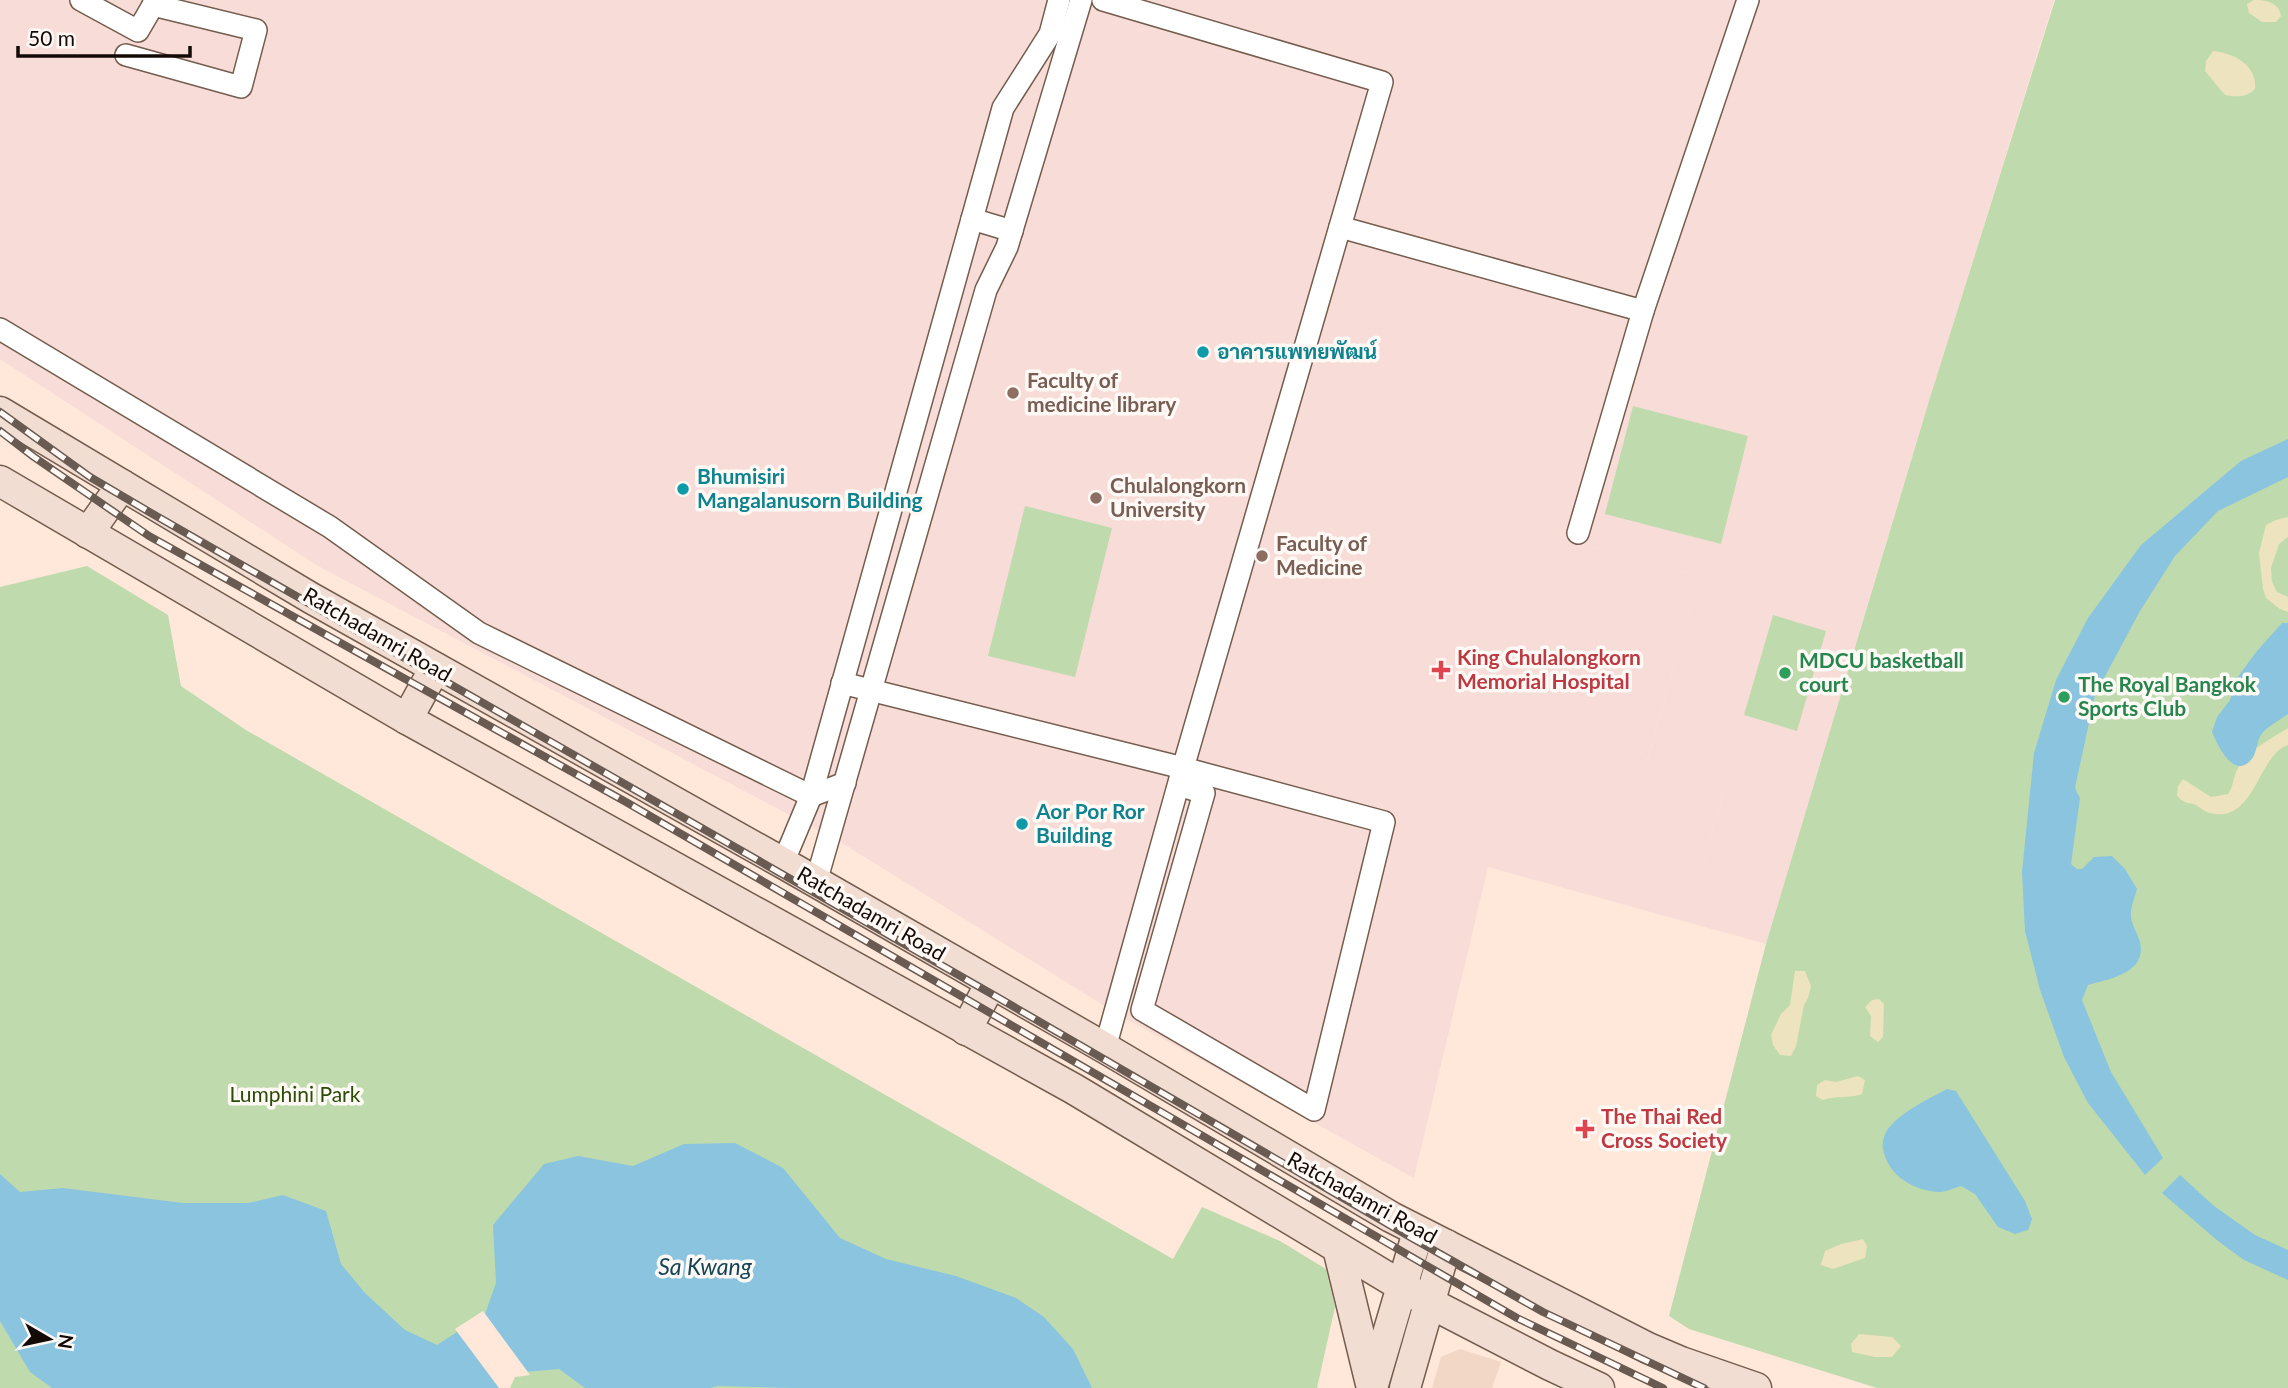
<svg xmlns="http://www.w3.org/2000/svg" width="2288" height="1388" font-family="Lato,Sarabun,sans-serif">
	<style>
		.built { fill: #f2d6c6 }
		.education { fill: #f7dcd7 }
		.medical { fill: #f7dcd8 }
		.green { fill: #bfdbad }
		.sand { fill: #ede3be }
		.water { fill: #8ac4de }
		.pier { fill: #ffe8da }
		.lines { fill: none; stroke-linecap: round; stroke-linejoin: round }
		.street-casing { stroke: #755d4e; stroke-width: 24 }
		.secondary-casing { stroke: #755d4e; stroke-width: 33 }
		.street { stroke: #fff; stroke-width: 21 }
		.secondary { stroke: #f1ddd2; stroke-width: 30 }
		.rail-casing { stroke: #695b52; stroke-width: 8 }
		.rail { stroke: #fff9f6; stroke-width: 5; stroke-dasharray: 16; stroke-linecap: butt }
		.culture-dot { fill: #0f9aa8; stroke: #fff9f6; stroke-width: 2.5 }
		.education-dot { fill: #8d6e63; stroke: #fff9f6; stroke-width: 2.5 }
		.health-dot { fill: #e0444e; stroke: #fff9f6; stroke-width: 2.5 }
		.leisure-dot { fill: #2e9e5b; stroke: #fff9f6; stroke-width: 2.5 }
		.labels { text-anchor: middle; stroke-width: 7; stroke-linejoin: round; paint-order: stroke }
		.culture-label { font-size: 21px; font-weight: bold; fill: #0d838f; stroke: #fff9f6; text-anchor: start }
		.education-label { font-size: 21px; font-weight: bold; fill: #785e54; stroke: #fff9f6; text-anchor: start }
		.street-label { font-size: 21px; fill: #130a05; stroke: #fff9f6 }
		.health-label { font-size: 21px; font-weight: bold; fill: #be3a42; stroke: #fff9f6; text-anchor: start }
		.leisure-label { font-size: 21px; font-weight: bold; fill: #27864d; stroke: #fff9f6; text-anchor: start }
		.park-label { font-size: 21px; fill: #2b4c07; stroke: #fff9f6 }
		.water-label { font-size: 23px; font-style: italic; fill: #134457; stroke: #fff9f6 }
	</style>
	<rect width="100%" height="100%" fill="#ffe8da"/>
	<path class="built" d="M 1460,1349 L 1501,1362 L 1492,1388 L 1432,1388 L 1441,1357 Z"/>
	<g class="education">
		<path d="M 1075,12 L 1202,48 L 1370,89 L 1116,1013 L 837,840 Z"/>
		<path d="M 1625,373 L 1914,450 L 1766,944 L 1687,922 L 1725,787 L 1646,765 L 1699,576 L 1578,543 Z"/>
	</g>
	<path class="medical" d="M 0,0 L 2054,0 L 1914,450 L 1625,373 L 1578,543 L 1699,576 L 1646,764 L 1725,786 L 1687,922 L 1488,867 L 1414,1178 L 1116,1013 L 1369,89 L 1202,48 L 1075,12 L 837,840 L 318,566 L 0,359 Z"/>
	<g class="green">
		<path d="M 2055,0 L 2288,0 L 2288,1388 L 1877,1388 L 1689,1329 L 1669,1316 L 1766,944 L 1929,401 Z"/>
		<path d="M 1633,406 L 1748,436 L 1721,544 L 1605,514 Z"/>
		<path d="M 1025,506 L 1112,528 L 1075,677 L 988,656 Z"/>
		<path d="M 87,566 L 168,615 L 181,686 L 246,730 L 1173,1259 L 1202,1207 L 1280,1241 L 1326,1269 L 1335,1307 L 1317,1388 L 0,1388 L 0,587 Z"/>
		<path d="M 1773,615 L 1826,631 L 1797,731 L 1744,715 Z"/>
	</g>
	<g class="sand">
		<path d="M 2254,0 C 2265,0 2279,2 2281,16 L 2276,22 L 2262,22 L 2249,13 L 2247,4 Z"/>
		<path d="M 2213,51 C 2234,53 2257,65 2255,89 C 2246,98 2237,97 2225,95 L 2205,71 L 2206,61 Z"/>
		<path d="M 2288,517 L 2288,537 L 2279,544 L 2271,568 L 2272,582 L 2277,592 L 2288,597 L 2288,612 L 2280,609 L 2266,598 L 2263,589 L 2259,553 L 2266,525 L 2276,520 Z"/>
		<path d="M 2288,728 L 2288,745 C 2258,754 2255,825 2210,813 C 2205,812 2201,808 2196,805 C 2188,802 2183,804 2177,795 L 2178,786 L 2183,779 L 2211,797 L 2228,794 C 2234,786 2233,776 2238,768 C 2249,749 2271,739 2288,728 Z"/>
		<path d="M 1795,971 L 1805,971 L 1811,986 L 1808,998 L 1804,1005 L 1796,1046 L 1791,1056 L 1780,1055 L 1773,1045 L 1771,1035 L 1781,1014 L 1790,1005 Z"/>
		<path d="M 1879,999 L 1884,1004 L 1883,1037 L 1878,1042 L 1870,1036 L 1871,1016 L 1865,1007 L 1872,1000 Z"/>
		<path d="M 1858,1076 L 1865,1080 L 1862,1094 C 1849,1099 1836,1095 1823,1100 L 1816,1096 L 1817,1085 L 1825,1080 L 1836,1082 Z"/>
		<path d="M 1863,1239 L 1867,1246 L 1865,1258 L 1833,1269 L 1821,1265 L 1825,1251 L 1841,1244 Z"/>
		<path d="M 1859,1334 L 1892,1337 L 1901,1346 L 1892,1357 L 1875,1357 L 1852,1352 L 1851,1344 Z"/>
	</g>
	<g class="water">
		<path d="M 2288,439 L 2288,477 L 2218,511 L 2175,556 L 2140,611 L 2095,695 L 2075,788 L 2080,798 L 2071,864 L 2077,869 L 2082,869 L 2094,857 L 2112,856 L 2125,869 L 2137,889 C 2135,897 2130,908 2131,916 C 2131,924 2138,934 2140,942 C 2147,973 2110,979 2088,985 L 2082,1000 L 2111,1072 L 2163,1158 L 2145,1175 L 2088,1103 L 2064,1057 L 2040,990 L 2025,931 L 2022,872 L 2034,753 L 2056,680 L 2088,618 L 2141,545 L 2241,461 Z"/>
		<path d="M 2282,623 L 2288,623 L 2288,714 C 2280,720 2266,727 2261,735 C 2256,742 2257,755 2250,761 C 2233,779 2217,744 2212,732 L 2217,717 L 2230,700 L 2237,678 L 2257,651 Z"/>
		<path d="M 1947,1089 L 1956,1091 L 2025,1201 L 2032,1219 L 2028,1230 L 2015,1234 L 1998,1227 L 1975,1194 L 1961,1186 C 1954,1188 1946,1192 1940,1192 C 1914,1191 1888,1176 1883,1149 C 1882,1143 1884,1134 1888,1129 C 1902,1111 1927,1100 1947,1089 Z"/>
		<path d="M 735,1143 L 783,1168 L 840,1238 L 886,1259 L 956,1276 L 1016,1298 L 1044,1317 L 1073,1349 L 1092,1388 L 794,1388 L 718,1386 L 710,1388 L 585,1388 L 559,1369 L 513,1373 L 506,1388 L 52,1388 L 30,1372 L 0,1321 L 0,1174 L 20,1192 L 63,1188 L 183,1203 L 248,1203 L 283,1195 L 326,1211 L 341,1264 L 365,1293 L 405,1330 L 437,1345 L 485,1314 L 496,1283 L 493,1225 L 544,1164 L 578,1156 L 633,1166 L 684,1144 Z"/>
		<path d="M 2180,1175 L 2214,1206 L 2255,1235 L 2288,1250 L 2288,1280 L 2244,1260 L 2218,1241 L 2162,1193 Z"/>
	</g>
	<path class="pier" d="M 483,1311 L 530,1375 L 515,1377 L 510,1388 L 499,1388 L 455,1329 Z"/>
	<g class="lines">
		<g class="street-casing">
			<g id="street">
				<path d="M 81,0 L 138,31 L 156,0"/>
				<path d="M 1103,0 L 1382,82 L 1183,768 L 1105,1048"/>
				<path d="M 126,55 L 241,87 L 256,30 L 153,5"/>
				<path d="M 972,219 L 1012,231"/>
				<path d="M 1340,227 L 1643,311"/>
				<path d="M 0,329 L 330,527 L 479,633 L 811,796 L 845,783"/>
				<path d="M 1578,533 L 1643,311 L 1748,0"/>
				<path d="M 842,683 L 1183,768 L 1384,822 L 1314,1110 L 1142,1010 L 1204,793 L 1179,785"/>
				<path d="M 783,863 L 811,796 L 1003,108 L 1050,34 L 1059,0"/>
				<path d="M 816,882 L 986,290 L 1007,247 L 1081,0"/>
			</g>
		</g>
		<g class="secondary-casing">
			<g id="secondary">
				<path d="M 0,412 L 311,598 L 783,863 L 1105,1048 L 1391,1217 L 1648,1348 L 1681,1362 L 1756,1388"/>
				<path d="M 0,481 L 407,719 L 1074,1089 L 1430,1303 L 1550,1365 L 1599,1388"/>
				<path d="M 88,533 L 122,485"/>
				<path d="M 407,719 L 435,668"/>
				<path d="M 966,1030 L 991,983"/>
				<path d="M 1338,1248 L 1371,1384"/>
				<path d="M 1372,1388 L 1418,1232"/>
				<path d="M 1405,1388 L 1446,1245"/>
			</g>
		</g>
		<use href="#street" class="street"/>
		<use href="#secondary" class="secondary"/>
		<g class="rail-casing">
			<g id="rail">
				<path d="M 0,412 L 90,477 L 151,513 L 997,997 L 1412,1238 L 1543,1312 L 1704,1388"/>
				<path d="M 0,431 L 34,457 L 149,536 L 626,802 L 1517,1318 L 1663,1388"/>
			</g>
		</g>
		<use href="#rail" class="rail"/>
	</g>
	<g class="culture-dot">
		<circle cx="1203" cy="352" r="7"/>
		<circle cx="683" cy="489" r="7"/>
		<circle cx="1022" cy="824" r="7"/>
	</g>
	<g class="education-dot">
		<circle cx="1013" cy="393" r="7"/>
		<circle cx="1096" cy="498" r="7"/>
		<circle cx="1262" cy="556" r="7"/>
	</g>
	<g class="health-dot">
		<path d="M1437.5 659.5h7v7h7v7h-7v7h-7v-7h-7v-7h7z"/>
		<path d="M1581.5 1118.5h7v7h7v7h-7v7h-7v-7h-7v-7h7z"/>
	</g>
	<g class="leisure-dot">
		<circle cx="1785" cy="673" r="7"/>
		<circle cx="2064" cy="697" r="7"/>
	</g>
	<g class="labels">
		<g class="culture-label">
			<text x="1217" y="359">อาคารแพทยพัฒน์</text>
			<text x="697" y="484">Bhumisiri<tspan x="697" dy="24">Mangalanusorn Building</tspan></text>
			<text x="1036" y="819">Aor Por Ror<tspan x="1036" dy="24">Building</tspan></text>
		</g>
		<g class="education-label">
			<text x="1027" y="388">Faculty of<tspan x="1027" dy="24">medicine library</tspan></text>
			<text x="1110" y="493">Chulalongkorn<tspan x="1110" dy="24">University</tspan></text>
			<text x="1276" y="551">Faculty of<tspan x="1276" dy="24">Medicine</tspan></text>
		</g>
		<g class="street-label">
			<text transform="translate(377 635) rotate(30)" y="7">Ratchadamri Road</text>
			<text transform="translate(871 914) rotate(30)" y="7">Ratchadamri Road</text>
			<text transform="translate(1362 1198) rotate(29)" y="7">Ratchadamri Road</text>
		</g>
		<g class="health-label">
			<text x="1457" y="665">King Chulalongkorn<tspan x="1457" dy="24">Memorial Hospital</tspan></text>
			<text x="1601" y="1124">The Thai Red<tspan x="1601" dy="24">Cross Society</tspan></text>
		</g>
		<g class="leisure-label">
			<text x="1799" y="668">MDCU basketball<tspan x="1799" dy="24">court</tspan></text>
			<text x="2078" y="692">The Royal Bangkok<tspan x="2078" dy="24">Sports Club</tspan></text>
		</g>
		<g class="park-label">
			<text x="295" y="1102">Lumphini Park</text>
		</g>
		<g class="water-label">
			<text x="705" y="1275">Sa Kwang</text>
		</g>
	</g>
	<g transform="translate(49 1339) rotate(99)" stroke="#fff9f6" stroke-width="5" paint-order="stroke">
	<path d="M0-5L12 26L0 18L-12 26Z" fill="#130a05"/>
	<text y="-10" font-size="19" font-weight="bold" text-anchor="middle" fill="#130a05">N</text>
	</g>
	<path d="M18 46v10h172v-10" fill="none" stroke="#130a05" stroke-width="3.5"/>
	<text x="28" y="46" font-size="21" fill="#130a05" stroke="#fff9f6" stroke-width="5" paint-order="stroke">50 m</text>
</svg>
